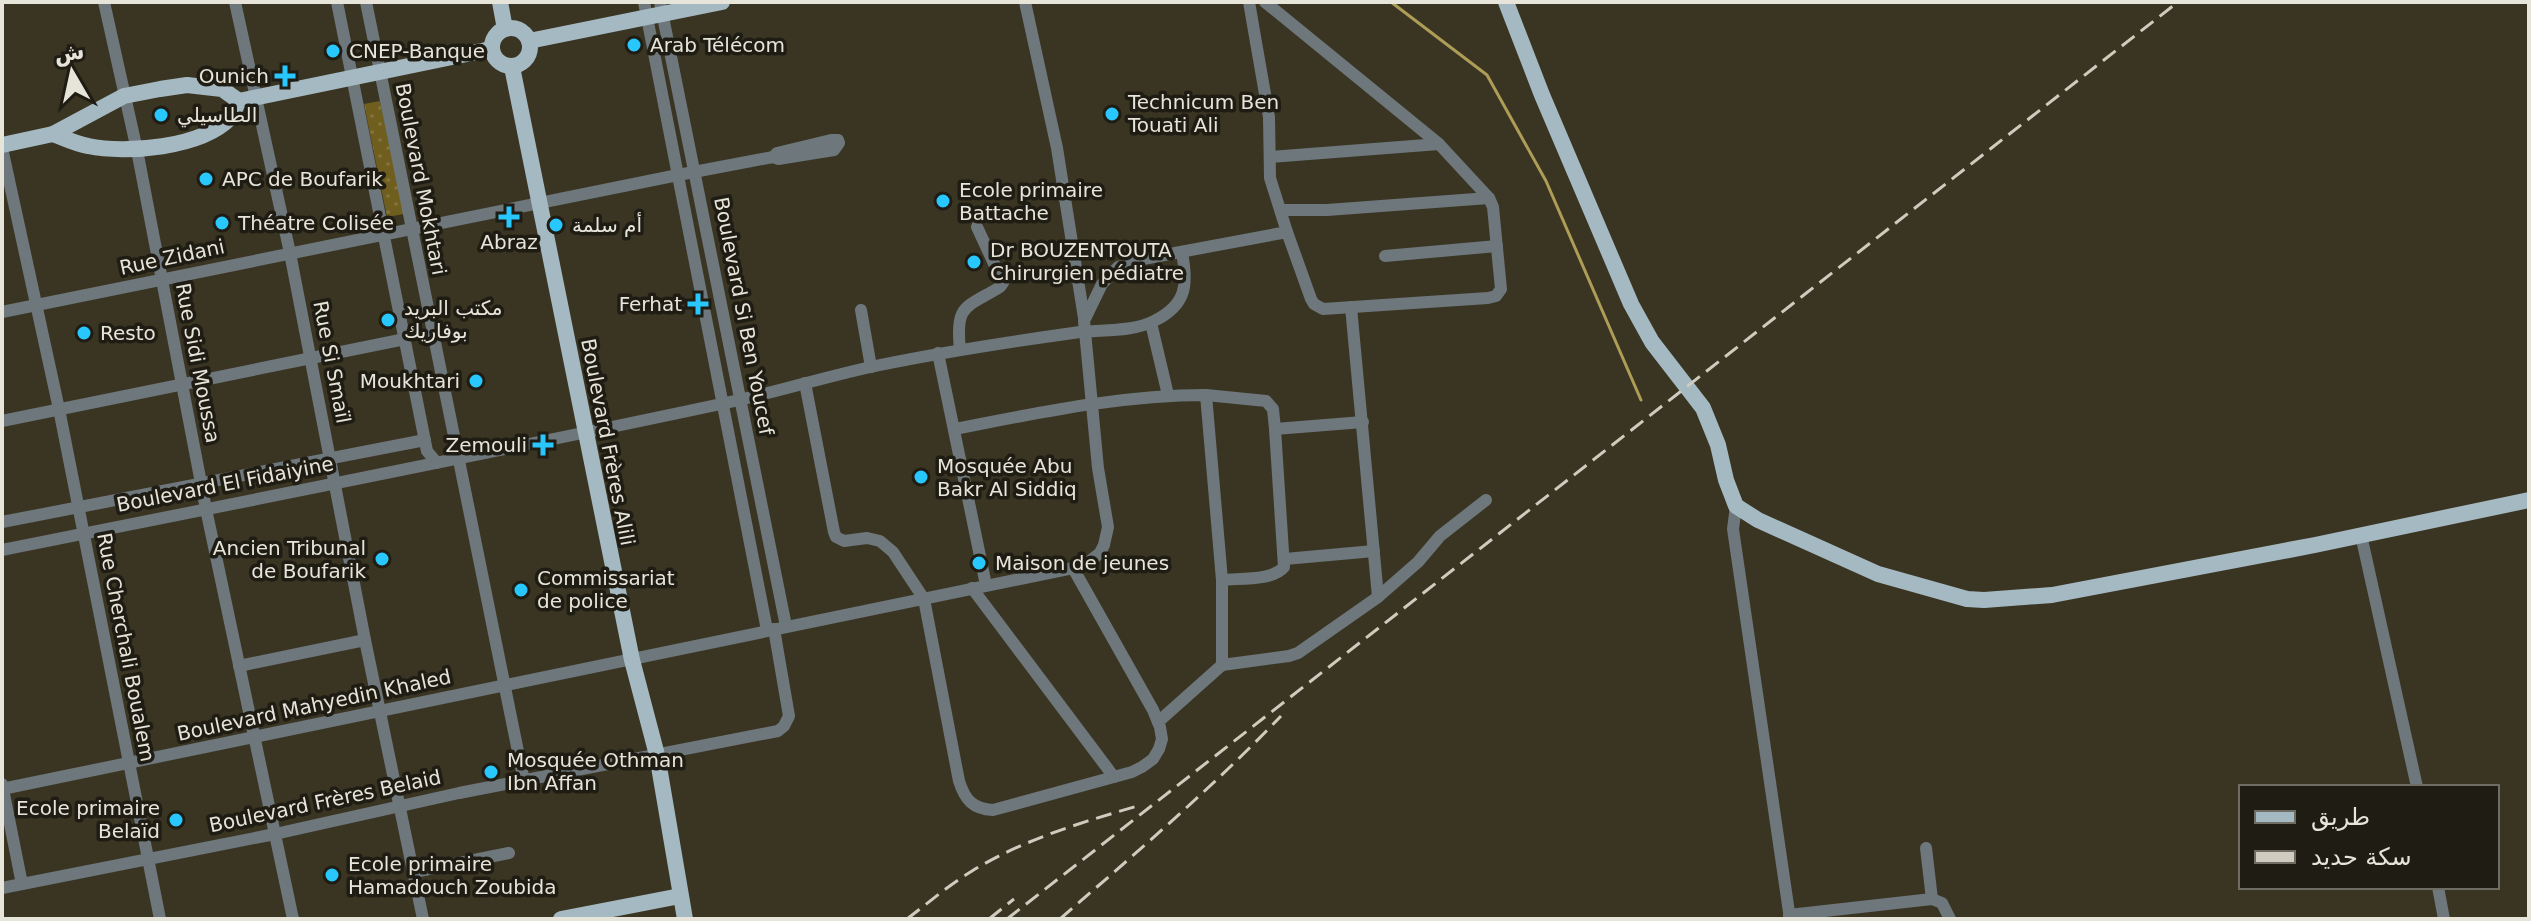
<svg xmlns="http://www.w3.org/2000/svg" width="2531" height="921" font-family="'DejaVu Sans','Noto Sans Arabic',sans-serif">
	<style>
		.grass { fill: url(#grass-dots) }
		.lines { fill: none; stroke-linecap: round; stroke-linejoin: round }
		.stream { stroke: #ae9d56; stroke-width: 3 }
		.minor { stroke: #6d777c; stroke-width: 12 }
		.major { stroke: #a5b9c2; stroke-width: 16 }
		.rail { stroke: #cfcbbf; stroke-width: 3; stroke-dasharray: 16 8; stroke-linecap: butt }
		.poi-dot { fill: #28c8ff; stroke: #1f1c14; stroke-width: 3 }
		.labels { text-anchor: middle; stroke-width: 7; stroke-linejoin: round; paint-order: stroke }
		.poi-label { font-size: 20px; fill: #e7e4d9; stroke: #1f1c14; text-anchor: start }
		.street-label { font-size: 20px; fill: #e7e4d9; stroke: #1f1c14 }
	</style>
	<defs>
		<pattern id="grass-dots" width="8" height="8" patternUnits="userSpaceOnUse" patternTransform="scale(2)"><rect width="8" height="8" fill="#6f5e1e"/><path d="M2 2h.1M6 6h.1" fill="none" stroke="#84753e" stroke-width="1.8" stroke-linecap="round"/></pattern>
	</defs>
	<rect width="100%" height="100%" fill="#3a3523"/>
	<path class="grass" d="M 380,101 L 404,214 L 387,217 L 364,104 Z"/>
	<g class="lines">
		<path class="stream" d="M 1391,2 L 1487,75 L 1546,181 L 1641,400"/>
		<g class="minor">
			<path d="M 104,2 L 137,150 L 206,509 L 293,919"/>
			<path d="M 235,2 L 290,253 L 365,640 L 423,919"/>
			<path d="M 337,2 L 427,451 L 437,463"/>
			<path d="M 366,2 L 524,781"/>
			<path d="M 644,2 L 767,630"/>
			<path d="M 660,2 L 786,626"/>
			<path d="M 1025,2 L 1057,148 L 1084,318"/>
			<path d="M 1265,2 L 1439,144 L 1489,198 L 1493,207 L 1501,289 L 1496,296 L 1488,298 L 1323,309 L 1314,304 L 1311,299 L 1287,232"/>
			<path d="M 2,148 L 59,409 L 160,919"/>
			<path d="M 1270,157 L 1439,144"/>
			<path d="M 1281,210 L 1327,210 L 1489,198"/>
			<path d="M 1385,256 L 1497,246"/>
			<path d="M 861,310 L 871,367"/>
			<path d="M 2,312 L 678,175 L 773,157 L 778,159 L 834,150 L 839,143 L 838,140 L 831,140 L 777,153 L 773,157"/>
			<path d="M 1151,323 L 1168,395"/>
			<path d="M 960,349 C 955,304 966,308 1000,287 L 1003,283 L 977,227"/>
			<path d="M 938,353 L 986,585"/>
			<path d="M 805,383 L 834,532 L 836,537 L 844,541 L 867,538 L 880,541 L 893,552 L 924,599 L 959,781 C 965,800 973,809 993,810 L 1132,772 L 1142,767 L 1153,759 L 1159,749 L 1162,739 L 1160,727 L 1153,710 L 1073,568"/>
			<path d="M 1206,395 L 1266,401 L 1273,409 L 1275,429 L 1284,567 C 1272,581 1240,578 1222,580"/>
			<path d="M 2,421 L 405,339"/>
			<path d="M 954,429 C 1038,413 1120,395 1206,395 L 1222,580 L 1222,665 L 1289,656 L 1298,653 L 1378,597 L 1351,307"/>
			<path d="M 1275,429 L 1363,422"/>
			<path d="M 1736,506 L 1733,529 L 1790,919"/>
			<path d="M 2,522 L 425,440"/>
			<path d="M 2361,535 L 2417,787"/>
			<path d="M 2,550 C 242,502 482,455 721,404 C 774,393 827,376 880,365 C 944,352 1008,342 1073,333 C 1099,329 1130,333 1154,321 C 1187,305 1188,284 1182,253"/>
			<path d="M 1285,559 L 1374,551"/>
			<path d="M 972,588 L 1114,777"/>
			<path d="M 1378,597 L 1418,562 L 1440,536 L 1486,500"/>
			<path d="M 239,666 L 365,640"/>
			<path d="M 1158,722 L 1222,665"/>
			<path d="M 2,784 L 22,884"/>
			<path d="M 2,789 L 1073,568 L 1090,561 L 1100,553 L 1104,545 L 1108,527 L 1098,468 L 1084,321 L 1102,284 L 1118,267 L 1143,259 L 1287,232 L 1270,178 L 1269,117 L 1249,2"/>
			<path d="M 1926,848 L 1932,899"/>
			<path d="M 414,872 L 509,853"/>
			<path d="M 2438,887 L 2444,919"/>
			<path d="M 2,888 L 275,834 L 459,793 L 778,731 L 784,726 L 789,716 L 774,629"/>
			<path d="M 1789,915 L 1932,899 L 1942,903 L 1950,919"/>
		</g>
		<g class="major">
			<path d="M 500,2 L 505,29"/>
			<path d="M 1506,2 L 1542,95 L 1631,304 L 1652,342 L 1703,408 L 1718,445 L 1726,480 L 1736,506 L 1758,520 L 1878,574 L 1967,599 L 1984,600 L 2052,595 L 2315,545 L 2529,500"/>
			<circle cx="511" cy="47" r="19"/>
			<path d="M 529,41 L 722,2"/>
			<path d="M 512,67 L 632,660 L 657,755 L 685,919"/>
			<path d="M 239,101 L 491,49"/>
			<path d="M 53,134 C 64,138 76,144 88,146 C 126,154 201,148 230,118 C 233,114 236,106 239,101"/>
			<path d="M 2,145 L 53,134 L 124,96 L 160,89 L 187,85 L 222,89 L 239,101"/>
			<path d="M 561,919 L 680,896"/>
		</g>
		<g class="rail">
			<path d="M 907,919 C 928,903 949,885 972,871 C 1024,839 1083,822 1141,805"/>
			<path d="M 989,919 L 1014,899"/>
			<path d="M 1007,919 L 2178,2"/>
			<path d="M 1060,919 C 1136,853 1211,789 1281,716"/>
		</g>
	</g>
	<g class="poi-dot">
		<circle cx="634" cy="45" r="8"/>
		<circle cx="333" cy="51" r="8"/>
		<path d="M281 64h8v8h8v8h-8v8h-8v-8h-8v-8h8z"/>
		<circle cx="1112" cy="114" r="8"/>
		<circle cx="161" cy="115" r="8"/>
		<circle cx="206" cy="179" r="8"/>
		<circle cx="943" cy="201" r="8"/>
		<path d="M505 205h8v8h8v8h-8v8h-8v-8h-8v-8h8z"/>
		<circle cx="222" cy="223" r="8"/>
		<circle cx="556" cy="225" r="8"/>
		<circle cx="974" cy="262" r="8"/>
		<path d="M694 292h8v8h8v8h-8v8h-8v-8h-8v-8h8z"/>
		<circle cx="388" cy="320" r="8"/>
		<circle cx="84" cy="333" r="8"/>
		<circle cx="476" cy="381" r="8"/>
		<path d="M539 433h8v8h8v8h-8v8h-8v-8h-8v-8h8z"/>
		<circle cx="921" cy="477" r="8"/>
		<circle cx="382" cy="559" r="8"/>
		<circle cx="979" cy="563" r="8"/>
		<circle cx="521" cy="590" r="8"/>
		<circle cx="491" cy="772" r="8"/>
		<circle cx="176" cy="820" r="8"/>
		<circle cx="332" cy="875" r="8"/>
	</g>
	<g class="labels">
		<g class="poi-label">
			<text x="650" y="52">Arab Télécom</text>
			<text x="349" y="58">CNEP-Banque</text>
			<text x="269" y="83" text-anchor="end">Ounich</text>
			<text x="1128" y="109">Technicum Ben<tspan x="1128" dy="23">Touati Ali</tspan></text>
			<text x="177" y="122">الطاسيلي</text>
			<text x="222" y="186">APC de Boufarik</text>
			<text x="959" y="197">Ecole primaire<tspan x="959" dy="23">Battache</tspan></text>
			<text x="238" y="230">Théatre Colisée</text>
			<text x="572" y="232">أم سلمة</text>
			<text x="509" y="249" text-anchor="middle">Abraz</text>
			<text x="990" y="257">Dr BOUZENTOUTA<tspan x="990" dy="23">Chirurgien pédiatre</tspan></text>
			<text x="682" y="311" text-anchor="end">Ferhat</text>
			<text x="404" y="315">مكتب البريد<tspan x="404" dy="23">بوفاريك</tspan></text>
			<text x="100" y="340">Resto</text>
			<text x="460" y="388" text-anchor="end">Moukhtari</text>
			<text x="527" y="452" text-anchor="end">Zemouli</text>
			<text x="937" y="473">Mosquée Abu<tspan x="937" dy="23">Bakr Al Siddiq</tspan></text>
			<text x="366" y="555" text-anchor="end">Ancien Tribunal<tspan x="366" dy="23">de Boufarik</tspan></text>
			<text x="995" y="570">Maison de jeunes</text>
			<text x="537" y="585">Commissariat<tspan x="537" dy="23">de police</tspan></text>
			<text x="507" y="767">Mosquée Othman<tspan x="507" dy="23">Ibn Affan</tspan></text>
			<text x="160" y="815" text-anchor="end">Ecole primaire<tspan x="160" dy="23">Belaïd</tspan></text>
			<text x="348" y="871">Ecole primaire<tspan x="348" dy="23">Hamadouch Zoubida</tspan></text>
		</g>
		<g class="street-label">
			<text transform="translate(421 179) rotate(79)" y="7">Boulevard Mokhtari</text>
			<text transform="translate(172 257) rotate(-12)" y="7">Rue Zidani</text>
			<text transform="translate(744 316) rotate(79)" y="7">Boulevard Si Ben Youcef</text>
			<text transform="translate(332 362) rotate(79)" y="7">Rue Si Smaïl</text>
			<text transform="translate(198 363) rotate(79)" y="7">Rue Sidi Moussa</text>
			<text transform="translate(608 442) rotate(79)" y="7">Boulevard Frères Alili</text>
			<text transform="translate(225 484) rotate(-11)" y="7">Boulevard El Fidaiyine</text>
			<text transform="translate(126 647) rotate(79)" y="7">Rue Cherchali Boualem</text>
			<text transform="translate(314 705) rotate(-12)" y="7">Boulevard Mahyedin Khaled</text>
			<text transform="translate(325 801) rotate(-12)" y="7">Boulevard Frères Belaid</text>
		</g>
	</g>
	<rect width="2531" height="921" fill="none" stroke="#e7e4d9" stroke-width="8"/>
	<rect x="2239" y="785" width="260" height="104" fill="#1f1c14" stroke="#6f6c63" stroke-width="2"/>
	<rect x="2255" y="811" width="40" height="12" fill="#a5b9c2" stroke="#6f6c63" stroke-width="2"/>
	<text x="2311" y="825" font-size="24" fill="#e7e4d9">طريق</text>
	<rect x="2255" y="851" width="40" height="12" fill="#cfcbbf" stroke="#6f6c63" stroke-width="2"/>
	<text x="2311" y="865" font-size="24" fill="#e7e4d9">سكة حديد</text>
	<g transform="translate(72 72) rotate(351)" stroke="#1f1c14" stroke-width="6" paint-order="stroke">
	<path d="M0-6L14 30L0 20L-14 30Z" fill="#e7e4d9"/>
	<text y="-12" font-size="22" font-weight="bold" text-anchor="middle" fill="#e7e4d9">ش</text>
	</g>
</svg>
